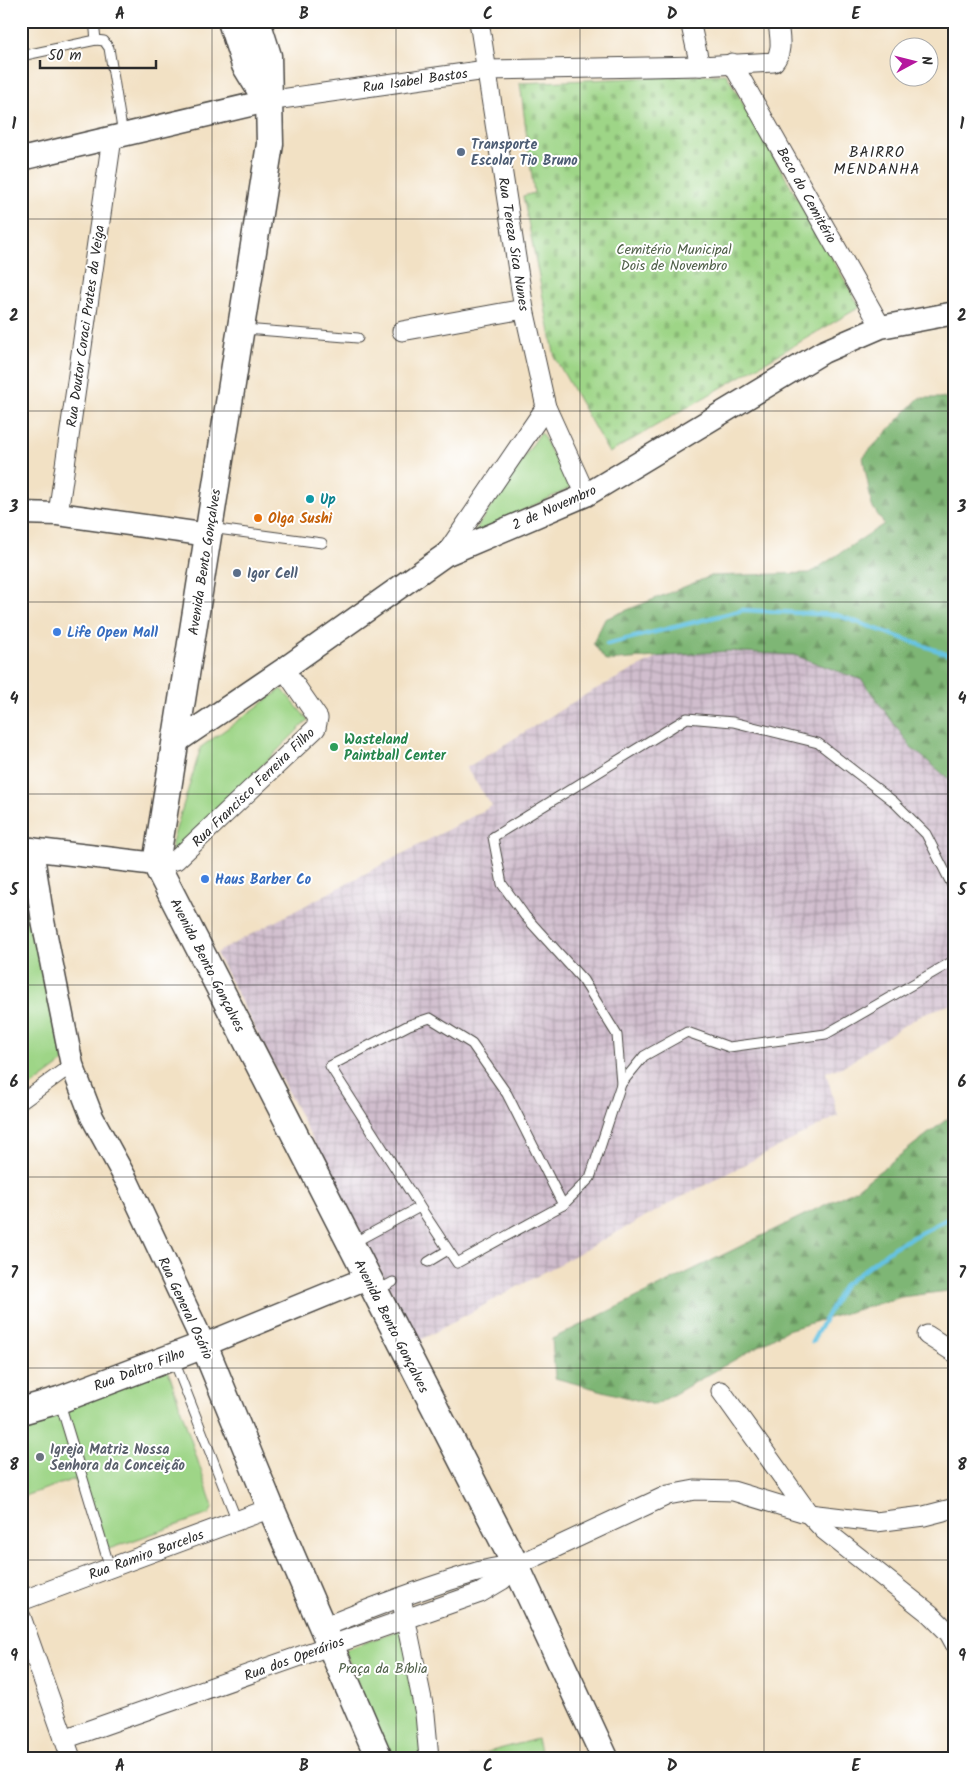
<svg xmlns="http://www.w3.org/2000/svg" width="976" height="1779" font-family="Kalam,sans-serif">
	<style>
		.industrial { fill: url(#industrial-grid) }
		.forest { fill: url(#forest-firs); stroke: #547050 }
		.cemetery { fill: url(#cemetery-stones); stroke: #648059 }
		.park { fill: #9ed587; stroke: #648059 }
		.lines { fill: none; stroke-linecap: round; stroke-linejoin: round }
		.stream { stroke: #65c3e3; stroke-width: 4.5 }
		.service-casing { stroke: #494642; stroke-width: 11 }
		.pedestrian-casing { stroke: #494642; stroke-width: 16 }
		.minor-casing { stroke: #494642; stroke-width: 21 }
		.tertiary-casing { stroke: #494642; stroke-width: 25 }
		.secondary-casing { stroke: #494642; stroke-width: 29 }
		.service { stroke: #fff; stroke-width: 9 }
		.pedestrian { stroke: #fff; stroke-width: 14 }
		.minor { stroke: #fff; stroke-width: 19 }
		.tertiary { stroke: #fff; stroke-width: 22 }
		.secondary { stroke: #fff; stroke-width: 26 }
		.grid { fill: none; stroke: #2b2b2b; stroke-width: 1; stroke-opacity: 0.55 }
		.service-dot { fill: #5c6f8a; stroke: #fff; stroke-width: 2 }
		.culture-dot { fill: #0f9aa8; stroke: #fff; stroke-width: 2 }
		.food-dot { fill: #e8710a; stroke: #fff; stroke-width: 2 }
		.shop-dot { fill: #3f7fe0; stroke: #fff; stroke-width: 2 }
		.leisure-dot { fill: #2e9e5b; stroke: #fff; stroke-width: 2 }
		.worship-dot { fill: #6b7280; stroke: #fff; stroke-width: 2 }
		.labels { text-anchor: middle; stroke-width: 4; stroke-linejoin: round; paint-order: stroke }
		.street-label { font-size: 14px; fill: #2b2b2b; stroke: #fff }
		.service-label { font-size: 14px; font-weight: bold; fill: #4e5e75; stroke: #fff; text-anchor: start }
		.park-label { font-size: 14px; fill: #4e5e47; stroke: #fff }
		.culture-label { font-size: 14px; font-weight: bold; fill: #0d838f; stroke: #fff; text-anchor: start }
		.food-label { font-size: 14px; font-weight: bold; fill: #c56008; stroke: #fff; text-anchor: start }
		.shop-label { font-size: 14px; font-weight: bold; fill: #366cbe; stroke: #fff; text-anchor: start }
		.leisure-label { font-size: 14px; font-weight: bold; fill: #27864d; stroke: #fff; text-anchor: start }
		.worship-label { font-size: 14px; font-weight: bold; fill: #5b616d; stroke: #fff; text-anchor: start }
		.neighbourhood-label { font-size: 15px; letter-spacing: 1px; fill: #2b2b2b; stroke: #fff }
		.neatline { fill: none; stroke: #2b2b2b; stroke-width: 2 }
		.grid-label { font-size: 16px; text-anchor: middle; font-weight: bold; fill: #2b2b2b }
	</style>
	<defs>
		<pattern id="industrial-grid" width="8" height="8" patternUnits="userSpaceOnUse" patternTransform="scale(1.25)"><rect width="8" height="8" fill="#d0bdcd"/><path d="M0 4h8M4 0v8" fill="none" stroke="#a99aa7"/></pattern>
		<pattern id="forest-firs" width="22" height="20" patternUnits="userSpaceOnUse" patternTransform="scale(1.25)"><rect width="22" height="20" fill="#7eb674"/><path d="M5 1l3.5 6h-7zM16 11l3.5 6h-7z" fill="#67945f"/></pattern>
		<pattern id="cemetery-stones" width="16" height="16" patternUnits="userSpaceOnUse" patternTransform="scale(1.25)"><rect width="16" height="16" fill="#9ed587"/><path d="M2 7V4a2 2 0 0 1 4 0v3zM10 15v-3a2 2 0 0 1 4 0v3z" fill="#88b775"/></pattern>
	</defs>
	<rect width="100%" height="100%" fill="#fff"/>
	<filter id="ink" filterUnits="userSpaceOnUse"><feTurbulence type="fractalNoise" baseFrequency=".02" numOctaves="2"/><feDisplacementMap in="SourceGraphic" scale="10" xChannelSelector="R" yChannelSelector="G"/><feConvolveMatrix kernelMatrix="1 2 1 2 8 2 1 2 1" color-interpolation-filters="sRGB"/></filter>
	<filter id="wash" filterUnits="userSpaceOnUse"><feTurbulence type="fractalNoise" baseFrequency=".0096" numOctaves="4" result="noise"/><feDisplacementMap in="SourceGraphic" scale="20" xChannelSelector="R" yChannelSelector="G"/><feGaussianBlur stdDeviation="1.12" result="paint"/><feColorMatrix in="noise" values="0 0 0 0 0 0 0 0 0 0 0 0 0 0 0 0 0 1.4 0 .05"/><feComposite in="paint" operator="in"/></filter>
	<g filter="url(#wash)">
		<rect width="100%" height="100%" fill="#f2e1c4"/>
		<path class="industrial" d="M 728,651 L 794,655 L 862,680 L 911,747 L 955,784 L 955,1003 L 925,1013 L 898,1029 L 845,1066 L 826,1072 L 838,1116 L 676,1200 L 417,1342 L 216,953 L 492,806 L 466,768 L 590,692 L 660,656 Z"/>
		<g class="forest">
			<path d="M 919,398 L 955,398 L 955,784 L 911,747 L 862,680 L 794,655 L 728,651 L 606,661 L 593,643 L 605,619 L 711,576 L 810,573 L 884,524 L 872,506 L 863,457 Z"/>
			<path d="M 955,1113 L 955,1290 L 901,1297 L 787,1330 L 655,1405 L 555,1378 L 552,1339 L 855,1190 Z"/>
		</g>
		<path class="cemetery" d="M 726,74 L 860,307 L 609,453 L 555,358 L 523,196 L 534,193 L 520,83 Z"/>
		<g class="park">
			<path d="M 541,432 L 570,488 L 472,535 Z"/>
			<path d="M 282,689 L 308,720 L 172,855 L 172,842 L 201,747 Z"/>
			<path d="M 21,860 L 23,861 L 64,1062 L 21,1094 Z"/>
			<path d="M 168,1370 L 213,1507 L 209,1514 L 103,1551 L 75,1479 L 21,1497 L 21,1421 Z"/>
			<path d="M 407,1627 L 425,1758 L 386,1758 L 345,1650 Z"/>
			<path d="M 537,1739 L 542,1758 L 469,1758 L 469,1757 Z"/>
		</g>
		<g class="lines">
			<g class="stream">
				<path d="M 607,644 L 743,610 L 837,615 L 955,657"/>
				<path d="M 812,1342 L 844,1285 L 894,1247 L 955,1215"/>
			</g>
		</g>
	</g>
	<g filter="url(#ink)">
		<g class="lines">
			<g class="service-casing">
				<g id="service">
					<path d="M 94,21 L 96,40"/>
					<path d="M 21,56 L 96,40 L 104,41 L 109,48 L 123,135"/>
					<path d="M 244,329 L 358,338"/>
					<path d="M 210,528 L 322,543"/>
					<path d="M 621,1084 L 617,1035 L 583,980 L 525,916 L 502,884 L 493,837 L 687,718 L 733,722 L 818,743 L 893,801 L 926,834 L 955,891"/>
					<path d="M 563,1205 L 590,1178 L 621,1084 L 644,1056 L 687,1032 L 729,1047 L 826,1034 L 955,960"/>
					<path d="M 353,1243 L 420,1207 L 330,1066 L 409,1025 L 430,1018 L 472,1044 L 507,1094 L 563,1205 L 457,1263 L 420,1207"/>
					<path d="M 428,1262 L 448,1250"/>
					<path d="M 376,1291 L 393,1282"/>
					<path d="M 173,1358 L 237,1521"/>
					<path d="M 60,1403 L 110,1568"/>
				</g>
			</g>
			<g class="pedestrian-casing">
				<path id="pedestrian" d="M 21,1102 L 72,1065"/>
			</g>
			<g class="minor-casing">
				<g id="minor">
					<path d="M 479,21 L 524,309 L 546,407 L 586,495"/>
					<path d="M 690,21 L 700,66"/>
					<path d="M 732,63 L 881,327"/>
					<path d="M 267,101 L 486,70 L 700,66 L 774,62 C 784,50 779,36 778,21"/>
					<path d="M 402,331 L 524,309"/>
					<path d="M 58,514 L 112,138"/>
					<path d="M 445,555 L 546,407"/>
					<path d="M 156,864 L 176,860 L 316,728 L 318,718 L 284,669"/>
					<path d="M 927,1335 L 955,1353"/>
					<path d="M 721,1391 L 809,1514 L 824,1530 L 930,1614 L 949,1633 L 955,1644"/>
					<path d="M 21,1601 L 271,1508"/>
					<path d="M 403,1607 L 425,1714 L 429,1758"/>
					<path d="M 21,1617 L 71,1758"/>
					<path d="M 324,1627 C 363,1611 402,1596 442,1583 C 467,1575 490,1566 516,1566"/>
					<path d="M 64,1739 L 480,1593 L 502,1580 L 516,1566 L 668,1495 L 695,1490 L 733,1491 L 809,1514 L 876,1522 L 924,1516 L 955,1508"/>
				</g>
			</g>
			<g class="tertiary-casing">
				<g id="tertiary">
					<path d="M 21,159 L 267,101"/>
					<path d="M 21,513 L 58,514 L 209,535"/>
					<path d="M 175,743 L 284,669 L 445,555 L 586,495 L 823,352 L 881,327 L 955,313"/>
					<path d="M 21,848 L 156,864"/>
					<path d="M 32,849 L 43,921 L 72,1065 L 92,1117 L 128,1183 L 204,1345 L 367,1278"/>
				</g>
			</g>
			<g class="secondary-casing">
				<g id="secondary">
					<path d="M 231,21 L 245,65 L 267,101"/>
					<path d="M 257,21 L 268,56 L 270,144 L 156,864 L 516,1566 L 605,1758"/>
					<path d="M 21,1411 L 59,1400 L 204,1345 L 271,1508 L 379,1758"/>
				</g>
			</g>
			<use href="#service" class="service"/>
			<use href="#pedestrian" class="pedestrian"/>
			<use href="#minor" class="minor"/>
			<use href="#tertiary" class="tertiary"/>
			<use href="#secondary" class="secondary"/>
		</g>
	</g>
	<path class="grid" d="M 212,21 L 212,1758M 396,21 L 396,1758M 580,21 L 580,1758M 764,21 L 764,1758M 21,219 L 955,219M 21,411 L 955,411M 21,602 L 955,602M 21,794 L 955,794M 21,985 L 955,985M 21,1177 L 955,1177M 21,1368 L 955,1368M 21,1560 L 955,1560"/>
	<g class="service-dot">
		<circle cx="461" cy="152" r="5"/>
		<circle cx="237" cy="573" r="5"/>
	</g>
	<circle class="culture-dot" cx="310" cy="499" r="5"/>
	<circle class="food-dot" cx="258" cy="518" r="5"/>
	<g class="shop-dot">
		<circle cx="57" cy="632" r="5"/>
		<circle cx="205" cy="879" r="5"/>
	</g>
	<circle class="leisure-dot" cx="334" cy="747" r="5"/>
	<circle class="worship-dot" cx="40" cy="1457" r="5"/>
	<g class="labels">
		<g class="street-label">
			<text transform="translate(415 80) rotate(-8)" y="5">Rua Isabel Bastos</text>
			<text transform="translate(807 195) rotate(61)" y="5">Beco do Cemitério</text>
			<text transform="translate(514 244) rotate(81)" y="5">Rua Tereza Sica Nunes</text>
			<text transform="translate(85 326) rotate(-82)" y="5">Rua Doutor Coraci Prates da Veiga</text>
			<text transform="translate(554 507) rotate(-24)" y="5">2 de Novembro</text>
			<text transform="translate(204 562) rotate(-81)" y="5">Avenida Bento Gonçalves</text>
			<text transform="translate(253 787) rotate(-44)" y="5">Rua Francisco Ferreira Filho</text>
			<text transform="translate(208 965) rotate(63)" y="5">Avenida Bento Gonçalves</text>
			<text transform="translate(186 1308) rotate(65)" y="5">Rua General Osório</text>
			<text transform="translate(392 1326) rotate(63)" y="5">Avenida Bento Gonçalves</text>
			<text transform="translate(139 1369) rotate(-21)" y="5">Rua Daltro Filho</text>
			<text transform="translate(146 1554) rotate(-20)" y="5">Rua Ramiro Barcelos</text>
			<text transform="translate(294 1658) rotate(-20)" y="5">Rua dos Operários</text>
		</g>
		<g class="service-label">
			<text x="471" y="149">Transporte<tspan x="471" dy="16">Escolar Tio Bruno</tspan></text>
			<text x="247" y="578">Igor Cell</text>
		</g>
		<g class="park-label">
			<text x="674" y="254">Cemitério Municipal<tspan x="674" dy="16">Dois de Novembro</tspan></text>
			<text x="383" y="1673">Praça da Bíblia</text>
		</g>
		<g class="culture-label">
			<text x="320" y="504">Up</text>
		</g>
		<g class="food-label">
			<text x="268" y="523">Olga Sushi</text>
		</g>
		<g class="shop-label">
			<text x="67" y="637">Life Open Mall</text>
			<text x="215" y="884">Haus Barber Co</text>
		</g>
		<g class="leisure-label">
			<text x="344" y="744">Wasteland<tspan x="344" dy="16">Paintball Center</tspan></text>
		</g>
		<g class="worship-label">
			<text x="50" y="1454">Igreja Matriz Nossa<tspan x="50" dy="16">Senhora da Conceição</tspan></text>
		</g>
		<g class="neighbourhood-label">
			<text x="877" y="157">BAIRRO<tspan x="877" dy="17">MENDANHA</tspan></text>
		</g>
	</g>
	<rect width="976" height="1779" fill="none" stroke="#fff" stroke-width="55"/>
	<g transform="translate(914 62) rotate(83)"><circle r="24" fill="#ffffff" stroke="#aaaaaa"/>
	<path d="M0-4L9 19L0 12L-9 19Z" fill="#b5179e"/>
	<text y="-8" font-size="14" font-weight="bold" text-anchor="middle" fill="#2b2b2b">N</text>
	</g>
	<path d="M40 60v8h116v-8" fill="none" stroke="#2b2b2b" stroke-width="2.5"/>
	<text x="48" y="60" font-size="15" fill="#2b2b2b" stroke="#ffffff" stroke-width="4" paint-order="stroke">50 m</text>
	<rect x="28" y="28" width="920" height="1724" class="neatline"/>
	<g class="grid-label">
		<text x="120" y="19">A</text>
		<text x="304" y="19">B</text>
		<text x="488" y="19">C</text>
		<text x="672" y="19">D</text>
		<text x="856" y="19">E</text>
		<text x="14" y="129">1</text>
		<text x="962" y="129">1</text>
		<text x="14" y="321">2</text>
		<text x="962" y="321">2</text>
		<text x="14" y="512">3</text>
		<text x="962" y="512">3</text>
		<text x="14" y="704">4</text>
		<text x="962" y="704">4</text>
		<text x="14" y="895">5</text>
		<text x="962" y="895">5</text>
		<text x="14" y="1087">6</text>
		<text x="962" y="1087">6</text>
		<text x="14" y="1278">7</text>
		<text x="962" y="1278">7</text>
		<text x="14" y="1470">8</text>
		<text x="962" y="1470">8</text>
		<text x="14" y="1661">9</text>
		<text x="962" y="1661">9</text>
		<text x="120" y="1771">A</text>
		<text x="304" y="1771">B</text>
		<text x="488" y="1771">C</text>
		<text x="672" y="1771">D</text>
		<text x="856" y="1771">E</text>
	</g>
</svg>
